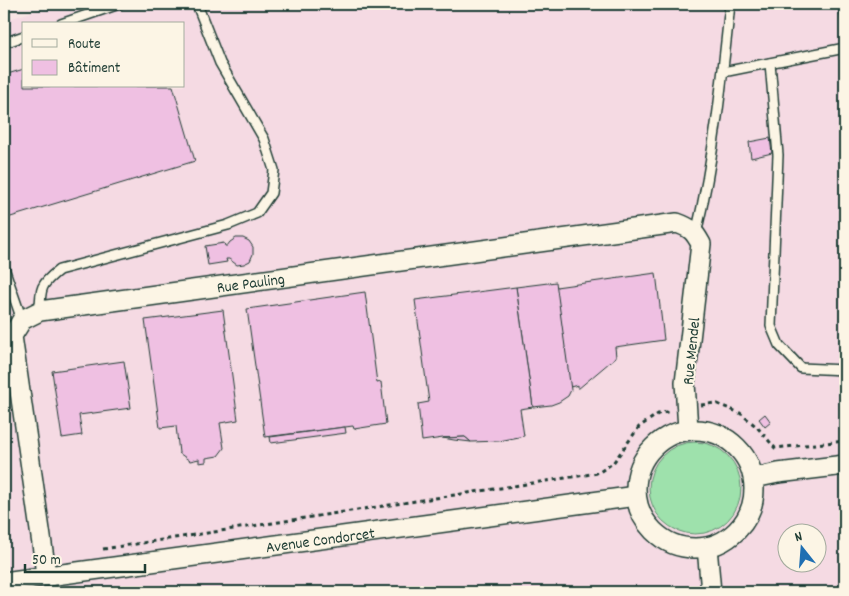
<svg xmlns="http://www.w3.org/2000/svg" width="849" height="596" font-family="Dekko,sans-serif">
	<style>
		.built { fill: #f5dae3; fill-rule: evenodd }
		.green { fill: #9ee1ac; stroke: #5e8f70 }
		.building { fill: #efc0e2; stroke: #1f3d34 }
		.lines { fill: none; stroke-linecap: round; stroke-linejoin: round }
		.lane-casing { stroke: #1f3d34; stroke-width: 12 }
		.street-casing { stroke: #1f3d34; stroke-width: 22 }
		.path { stroke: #1f3d34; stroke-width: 3; stroke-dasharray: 4 4; stroke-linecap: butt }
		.lane { stroke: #fcf5e5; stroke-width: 9 }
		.street { stroke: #fcf5e5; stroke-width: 19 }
		.labels { text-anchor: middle; stroke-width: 4; stroke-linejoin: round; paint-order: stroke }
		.street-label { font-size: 16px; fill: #1f3d34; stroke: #fcf5e5 }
	</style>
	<rect width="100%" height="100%" fill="#f8e5e4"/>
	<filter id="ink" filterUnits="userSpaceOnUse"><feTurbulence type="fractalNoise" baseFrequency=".02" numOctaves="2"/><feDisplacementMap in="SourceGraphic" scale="10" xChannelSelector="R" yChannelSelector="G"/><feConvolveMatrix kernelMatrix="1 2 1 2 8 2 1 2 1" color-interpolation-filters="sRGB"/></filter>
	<g filter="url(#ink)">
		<path class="built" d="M 55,4 L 845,4 L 845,592 L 4,592 L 4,21 ZM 24,24 L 184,24 L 184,86 L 24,86 ZM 786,534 L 816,534 L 816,564 L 786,564 Z"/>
		<circle class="green" cx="695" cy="488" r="46"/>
		<g class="building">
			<path d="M 837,4 L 845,4 L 845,31 L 844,31 Z"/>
			<path d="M 24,69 L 24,86 L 173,86 L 195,161 L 4,219 L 4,75 Z"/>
			<path d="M 770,138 L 772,153 L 751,158 L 749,142 Z"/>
			<path d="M 236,238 L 243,238 L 249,241 L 253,247 L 253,254 L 250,261 L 244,264 L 237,265 L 229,259 L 226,259 L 227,262 L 208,265 L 205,246 L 224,243 L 225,246 L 227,246 L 230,242 Z"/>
			<path d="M 656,273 L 664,340 L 615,347 L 616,357 L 578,389 L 578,385 L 570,387 L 556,287 Z"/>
			<path d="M 556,282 L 571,390 L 568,396 L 559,402 L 551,405 L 533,407 L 516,287 Z"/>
			<path d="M 516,287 L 533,407 L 520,409 L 524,436 L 499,441 L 471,442 L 465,437 L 443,438 L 422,441 L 418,404 L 429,402 L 415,300 Z"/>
			<path d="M 365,292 L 377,383 L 381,382 L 386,424 L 354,429 L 353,426 L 265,437 L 247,309 Z"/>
			<path d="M 223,310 L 238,420 L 220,423 L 224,448 L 218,456 L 206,458 L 206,462 L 199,463 L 199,459 L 190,461 L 179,453 L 176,426 L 160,428 L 145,320 Z"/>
			<path d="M 124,361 L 131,408 L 79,415 L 82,435 L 62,438 L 52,371 Z"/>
			<path d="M 765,414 L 771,422 L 765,427 L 759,419 Z"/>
			<path d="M 345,427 L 346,433 L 271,443 L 270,437 Z"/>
			<path d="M 465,437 L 471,442 L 454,440 L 443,438 Z"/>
		</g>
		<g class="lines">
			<g class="lane-casing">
				<g id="lane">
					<path d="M 61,24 L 119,4"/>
					<path d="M 4,43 L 24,36"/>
					<path d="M 770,63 L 778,155 L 771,326 L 779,345 L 801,368 L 845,370"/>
					<path d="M 723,72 L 845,48"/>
					<path d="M 696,234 C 714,158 722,81 730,4"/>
					<path d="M 4,268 L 22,320"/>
					<path d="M 40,311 C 40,288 41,284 59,270 L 228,225 L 257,213 L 271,193 L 274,170 L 264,139 L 220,63 L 198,7 L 195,4"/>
				</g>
			</g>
			<g class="street-casing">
				<g id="street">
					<circle cx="695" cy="489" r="59"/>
					<path d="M 754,478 L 778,473 L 845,465"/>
					<path d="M 707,547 L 711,592"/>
					<path id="s1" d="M 46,576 L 44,558 L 12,336 L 22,320 L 40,311 L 677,223 C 691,228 694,231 701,244 L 685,383 L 688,429"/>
					<path id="s2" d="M 4,582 L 636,496"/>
				</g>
			</g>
			<g class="path">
				<path d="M 701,405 L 715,403 L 740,413 L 757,427 L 775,448 L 845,441"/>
				<path d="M 103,549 L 598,473 L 613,463 L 639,427 L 658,414 L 671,411"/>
			</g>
			<use href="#lane" class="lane"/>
			<use href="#street" class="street"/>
		</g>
	</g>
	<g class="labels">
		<g class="street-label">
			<text dy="6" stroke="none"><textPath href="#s1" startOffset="494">Rue Pauling</textPath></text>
			<text transform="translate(690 351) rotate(-84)" y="6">Rue Mendel</text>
			<text dy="6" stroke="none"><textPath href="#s2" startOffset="319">Avenue Condorcet</textPath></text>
		</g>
	</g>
	<rect width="849" height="596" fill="none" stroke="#fcf5e5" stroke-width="20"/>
	<rect x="10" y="10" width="829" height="576" fill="none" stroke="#1f3d34" stroke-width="2" filter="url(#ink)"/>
	<rect x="22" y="22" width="162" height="65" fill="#fcf5e5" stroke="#a4ab9e"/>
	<rect x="32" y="39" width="25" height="8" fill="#fcf5e5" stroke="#a4ab9e"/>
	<text x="68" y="48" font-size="15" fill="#1f3d34">Route</text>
	<rect x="32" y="60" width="25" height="15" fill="#efc0e2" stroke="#a4ab9e"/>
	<text x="68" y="72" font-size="15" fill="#1f3d34">Bâtiment</text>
	<g transform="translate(802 548) rotate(343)"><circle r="24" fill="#fcf5e5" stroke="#a4ab9e"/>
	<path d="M0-4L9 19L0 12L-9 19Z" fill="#1f6fb2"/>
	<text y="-8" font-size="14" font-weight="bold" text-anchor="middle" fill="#1f3d34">N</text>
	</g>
	<path d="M25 564v8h120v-8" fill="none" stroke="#1f3d34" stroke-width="2.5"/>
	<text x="32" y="564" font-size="15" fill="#1f3d34" stroke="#fcf5e5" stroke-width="4" paint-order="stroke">50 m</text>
</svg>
